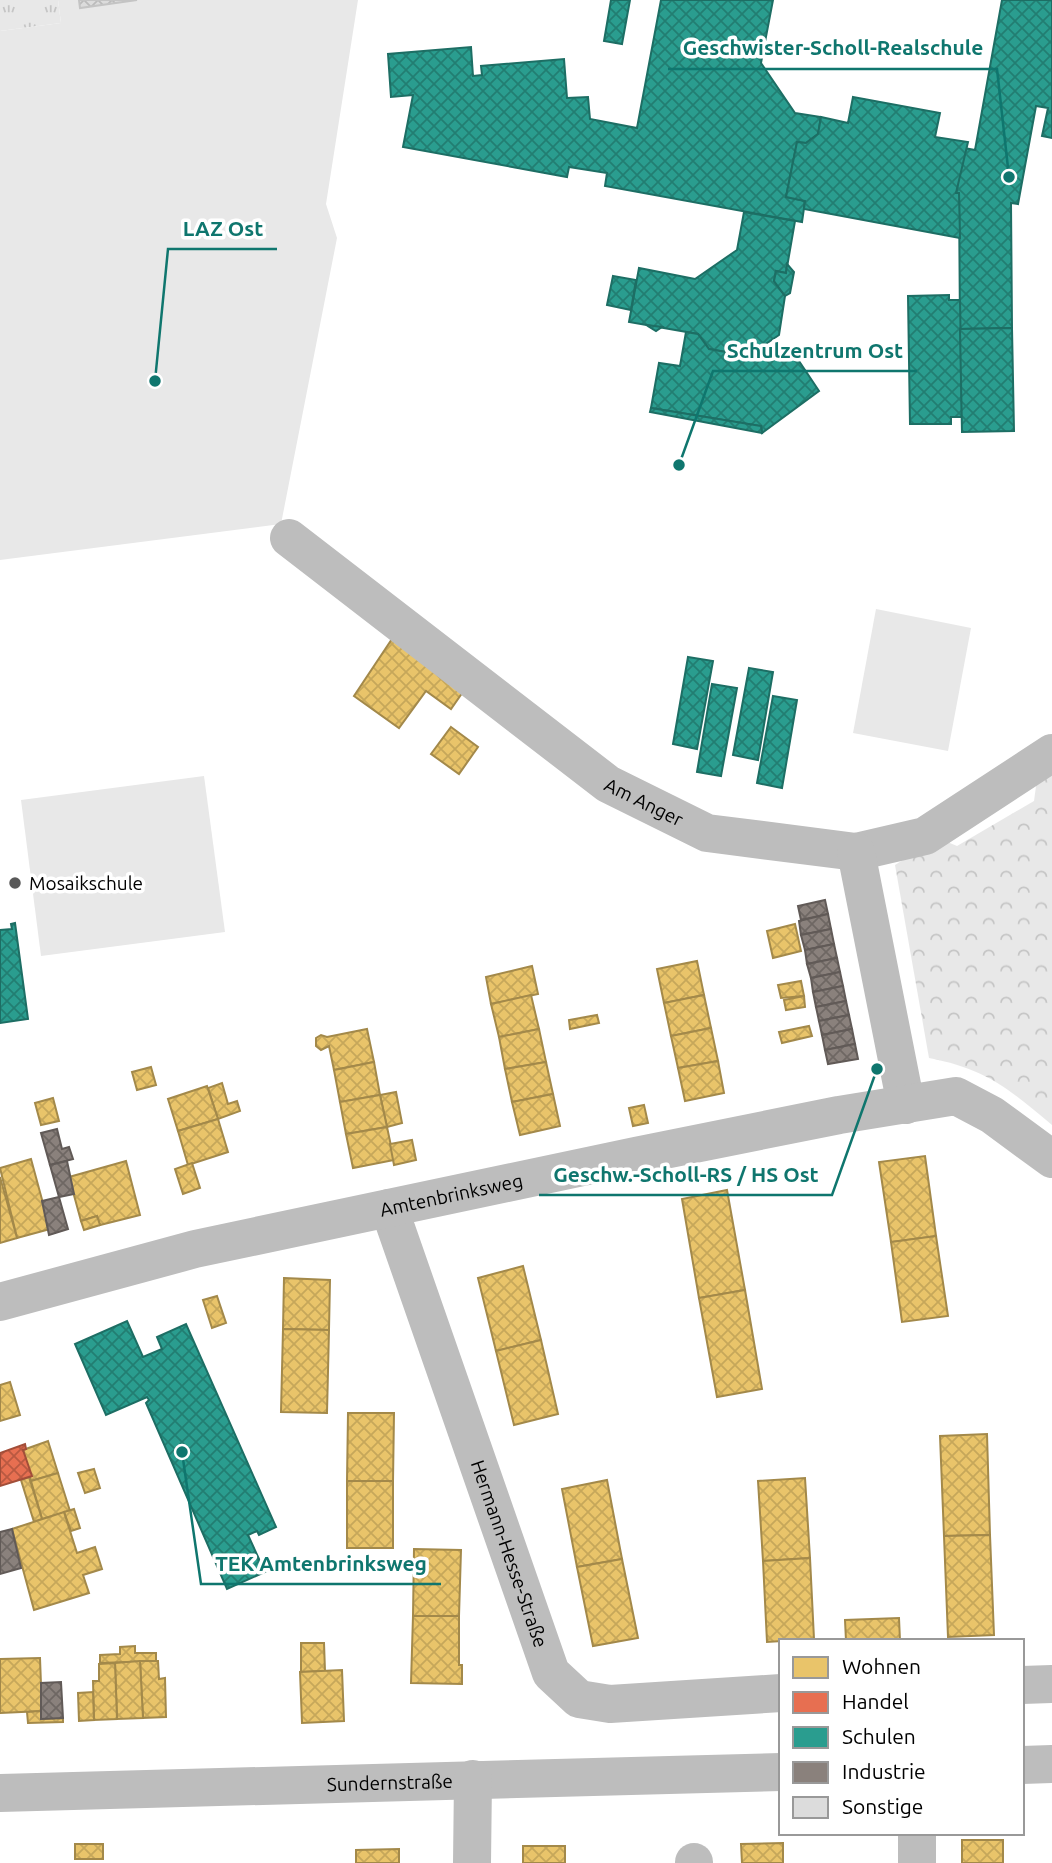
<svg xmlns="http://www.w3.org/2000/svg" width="1052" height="1863" font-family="Ubuntu,sans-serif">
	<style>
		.grass { fill: url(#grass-tufts) }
		.forest { fill: url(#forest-crowns) }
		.garden { fill: #e8e8e8 }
		.homes { fill: url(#homes-cross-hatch); stroke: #a3894a; stroke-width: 2 }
		.shops { fill: url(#shops-cross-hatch); stroke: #a24e39; stroke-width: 2 }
		.schools { fill: url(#schools-cross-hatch); stroke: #1d6e64; stroke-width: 2 }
		.industry { fill: url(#industry-cross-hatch); stroke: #615a57; stroke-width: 2 }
		.building { fill: url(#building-cross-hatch); stroke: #c4c4c4; stroke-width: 2 }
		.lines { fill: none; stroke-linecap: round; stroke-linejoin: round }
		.minor { stroke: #bdbdbd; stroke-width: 38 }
		.poi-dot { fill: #595959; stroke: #fff; stroke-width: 2.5 }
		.labels { text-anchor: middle; stroke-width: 7; stroke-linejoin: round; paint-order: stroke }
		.street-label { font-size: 19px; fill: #000; stroke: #fff }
		.poi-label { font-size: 19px; fill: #000; stroke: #fff; text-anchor: start }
		.leader { fill: none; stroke: #0f766e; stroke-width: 2.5 }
		.callout-dot { fill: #0f766e; stroke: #fff; stroke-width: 2.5 }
		.callout-label { font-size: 21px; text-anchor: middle; font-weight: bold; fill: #0f766e; stroke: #fff; stroke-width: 7; stroke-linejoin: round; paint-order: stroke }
	</style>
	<defs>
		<pattern id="grass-tufts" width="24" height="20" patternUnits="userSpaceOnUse" patternTransform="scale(1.75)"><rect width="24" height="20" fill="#e8e8e8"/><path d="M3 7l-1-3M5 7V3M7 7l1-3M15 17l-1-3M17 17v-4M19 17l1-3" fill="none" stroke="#c5c5c5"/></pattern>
		<pattern id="forest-crowns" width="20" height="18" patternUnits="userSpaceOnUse" patternTransform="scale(1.75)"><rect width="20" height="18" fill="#e8e8e8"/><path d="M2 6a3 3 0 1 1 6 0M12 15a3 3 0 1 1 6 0" fill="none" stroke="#c5c5c5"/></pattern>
		<pattern id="homes-cross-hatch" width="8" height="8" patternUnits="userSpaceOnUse" patternTransform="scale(1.75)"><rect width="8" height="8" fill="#e9c46a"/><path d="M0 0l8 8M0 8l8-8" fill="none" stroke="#c6a75a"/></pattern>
		<pattern id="shops-cross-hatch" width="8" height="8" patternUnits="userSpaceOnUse" patternTransform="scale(1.75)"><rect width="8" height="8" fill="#e76f51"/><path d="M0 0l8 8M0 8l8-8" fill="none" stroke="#b95941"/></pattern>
		<pattern id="schools-cross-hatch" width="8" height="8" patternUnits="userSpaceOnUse" patternTransform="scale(1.75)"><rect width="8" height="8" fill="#2a9d8f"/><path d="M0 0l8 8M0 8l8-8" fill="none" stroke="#227e72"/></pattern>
		<pattern id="industry-cross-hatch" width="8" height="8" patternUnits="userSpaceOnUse" patternTransform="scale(1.75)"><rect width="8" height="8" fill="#8a817c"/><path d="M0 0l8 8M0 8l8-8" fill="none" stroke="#6e6763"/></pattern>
		<pattern id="building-cross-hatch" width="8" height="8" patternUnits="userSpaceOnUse" patternTransform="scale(1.75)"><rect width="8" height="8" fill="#dcdcdc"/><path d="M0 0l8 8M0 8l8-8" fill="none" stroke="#bbb"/></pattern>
	</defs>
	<rect width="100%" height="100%" fill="#fff"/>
	<path class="grass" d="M 0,0 L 58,0 L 61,23 L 0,31 Z"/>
	<path class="forest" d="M 1052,768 L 1052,1125 C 1008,1088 986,1069 929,1058 L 895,865 L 938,838 L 957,846 L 1034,801 L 1037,779 Z"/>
	<g class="garden">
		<path d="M 58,0 L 358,0 L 326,204 L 337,238 L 281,524 L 0,560 L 0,31 L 61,23 Z"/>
		<path d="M 876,609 L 971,628 L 948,751 L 853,733 Z"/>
		<path d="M 204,776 L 225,932 L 41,956 L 21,800 Z"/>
	</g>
	<g class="homes">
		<path d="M 394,636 L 467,686 L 451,709 L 426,691 L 399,728 L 354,696 Z"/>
		<path d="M 451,727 L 478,747 L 459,774 L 431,754 Z"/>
		<path d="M 795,924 L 801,951 L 773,958 L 767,931 Z"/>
		<path d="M 697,961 L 704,995 L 664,1003 L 657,969 Z"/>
		<path d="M 532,966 L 538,994 L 491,1004 L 486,977 Z"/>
		<path d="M 801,981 L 804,996 L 781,998 L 778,985 Z"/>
		<path d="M 531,995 L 539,1029 L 499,1037 L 491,1004 Z"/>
		<path d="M 704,995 L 711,1028 L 671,1036 L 664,1003 Z"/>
		<path d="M 804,996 L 805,1007 L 786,1010 L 784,1000 Z"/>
		<path d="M 597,1015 L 599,1023 L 570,1029 L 569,1020 Z"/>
		<path d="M 809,1026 L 812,1036 L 782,1043 L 779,1032 Z"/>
		<path d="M 711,1028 L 718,1061 L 678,1068 L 671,1036 Z"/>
		<path d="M 367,1029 L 374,1062 L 334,1070 L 329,1046 L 321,1050 L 316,1046 L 316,1038 L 321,1035 L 327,1037 Z"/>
		<path d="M 539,1029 L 546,1062 L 505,1069 L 499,1037 Z"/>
		<path d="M 718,1061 L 724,1093 L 685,1101 L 678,1068 Z"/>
		<path d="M 374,1062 L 380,1095 L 340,1102 L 334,1070 Z"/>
		<path d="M 546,1062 L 553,1094 L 512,1102 L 505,1069 Z"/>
		<path d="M 151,1067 L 156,1085 L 137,1090 L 132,1072 Z"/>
		<path d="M 222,1083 L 228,1104 L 237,1101 L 240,1111 L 218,1119 L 208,1088 Z"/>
		<path d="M 207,1086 L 218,1119 L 178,1131 L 168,1099 Z"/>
		<path d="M 396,1092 L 402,1123 L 387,1127 L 380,1095 Z"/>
		<path d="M 553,1094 L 560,1126 L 520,1135 L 512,1102 Z"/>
		<path d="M 380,1095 L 387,1127 L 346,1134 L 340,1102 Z"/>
		<path d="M 53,1098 L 59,1121 L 41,1125 L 35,1103 Z"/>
		<path d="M 644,1105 L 648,1123 L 633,1126 L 629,1108 Z"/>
		<path d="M 218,1119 L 228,1152 L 188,1165 L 178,1131 Z"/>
		<path d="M 387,1127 L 394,1160 L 353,1168 L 346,1134 Z"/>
		<path d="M 412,1140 L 416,1160 L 394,1165 L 390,1144 Z"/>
		<path d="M 925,1156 L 936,1236 L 891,1242 L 879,1162 Z"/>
		<path d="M 31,1159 L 50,1229 L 17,1238 L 0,1168 Z"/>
		<path d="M 126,1161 L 140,1215 L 100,1225 L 97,1216 L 81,1221 L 69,1177 Z"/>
		<path d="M 192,1163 L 200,1188 L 183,1194 L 175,1169 Z"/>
		<path d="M 0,1177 L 17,1238 L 0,1243 Z"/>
		<path d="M 727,1190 L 745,1290 L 699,1298 L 682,1199 Z"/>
		<path d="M 97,1216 L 100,1225 L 84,1230 L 81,1221 Z"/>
		<path d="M 936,1236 L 948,1316 L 902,1322 L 891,1242 Z"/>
		<path d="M 523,1266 L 541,1340 L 496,1351 L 478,1278 Z"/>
		<path d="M 284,1278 L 330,1280 L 329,1330 L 283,1329 Z"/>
		<path d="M 745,1290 L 762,1389 L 717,1397 L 699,1298 Z"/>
		<path d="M 217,1296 L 226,1323 L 212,1328 L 203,1300 Z"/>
		<path d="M 283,1329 L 329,1330 L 327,1413 L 281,1412 Z"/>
		<path d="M 541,1340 L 558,1414 L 514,1425 L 496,1351 Z"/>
		<path d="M 10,1382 L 20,1415 L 0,1421 L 0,1385 Z"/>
		<path d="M 348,1413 L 394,1413 L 393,1481 L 347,1481 Z"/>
		<path d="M 987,1434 L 990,1535 L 944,1536 L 940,1436 Z"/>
		<path d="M 48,1441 L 58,1473 L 31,1481 L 23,1450 Z"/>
		<path d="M 94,1469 L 100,1488 L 85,1493 L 78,1473 Z"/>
		<path d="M 58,1473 L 70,1511 L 42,1519 L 31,1481 Z"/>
		<path d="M 29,1477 L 42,1519 L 34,1522 L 21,1480 Z"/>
		<path d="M 805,1478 L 810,1558 L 763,1561 L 758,1481 Z"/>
		<path d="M 607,1480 L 622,1559 L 577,1567 L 562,1489 Z"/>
		<rect x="347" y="1481" width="46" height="67"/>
		<path d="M 74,1509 L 80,1528 L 71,1531 L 64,1512 Z"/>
		<path d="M 64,1512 L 77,1553 L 95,1547 L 102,1569 L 83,1575 L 89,1593 L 34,1610 L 12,1529 Z"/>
		<path d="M 990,1535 L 994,1635 L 948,1637 L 944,1536 Z"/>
		<path d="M 414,1549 L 461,1550 L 459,1616 L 413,1616 Z"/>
		<path d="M 810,1558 L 814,1639 L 767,1642 L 763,1561 Z"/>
		<path d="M 622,1559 L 638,1638 L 593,1646 L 577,1567 Z"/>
		<path d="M 413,1616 L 459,1616 L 459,1665 L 462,1665 L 462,1684 L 411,1683 Z"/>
		<path d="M 899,1618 L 900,1641 L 846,1641 L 845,1620 Z"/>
		<path d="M 301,1643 L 324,1643 L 325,1671 L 301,1672 Z"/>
		<path d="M 135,1646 L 135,1653 L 156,1653 L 156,1661 L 100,1663 L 100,1655 L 120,1654 L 120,1647 Z"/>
		<path d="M 40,1658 L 42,1711 L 0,1713 L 0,1659 Z"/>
		<path d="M 140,1661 L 158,1661 L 159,1679 L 165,1678 L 166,1717 L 143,1718 Z"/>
		<path d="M 140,1661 L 143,1718 L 117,1719 L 115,1663 Z"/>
		<path d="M 115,1663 L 117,1719 L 94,1720 L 93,1681 L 99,1681 L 99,1664 Z"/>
		<path d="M 342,1670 L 344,1721 L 302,1723 L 300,1672 Z"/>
		<path d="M 93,1692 L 94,1720 L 79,1721 L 78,1693 Z"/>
		<path d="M 41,1711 L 41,1719 L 63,1718 L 63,1722 L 28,1723 L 27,1712 Z"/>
		<rect x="962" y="1840" width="41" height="23"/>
		<path d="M 783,1843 L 783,1863 L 742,1863 L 741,1844 Z"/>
		<rect x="75" y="1844" width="28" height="15"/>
		<rect x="523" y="1846" width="42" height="17"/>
		<path d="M 399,1849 L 399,1863 L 356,1863 L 356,1850 Z"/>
	</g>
	<path class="shops" d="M 25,1444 L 26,1449 L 23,1450 L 32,1476 L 0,1486 L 0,1453 Z"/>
	<g class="schools">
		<path d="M 611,0 L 630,0 L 622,44 L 604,41 Z"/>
		<path d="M 661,0 L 773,0 L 761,63 L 795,113 L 821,117 L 818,134 L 806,143 L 797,142 L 786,197 L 805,201 L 802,222 L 605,186 L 607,173 L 569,167 L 567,177 L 403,147 L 413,95 L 391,97 L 388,54 L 471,47 L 473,76 L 482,75 L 481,66 L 564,59 L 567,98 L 588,97 L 590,119 L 637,128 Z"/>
		<path d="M 1002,0 L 1052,0 L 1052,138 L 1042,136 L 1048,108 L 1036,106 L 1018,204 L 1011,203 L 1012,328 L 960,329 L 959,193 L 956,193 L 964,148 L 975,150 Z"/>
		<path d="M 853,97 L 940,113 L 935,137 L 968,142 L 956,193 L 959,193 L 960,238 L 804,209 L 805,201 L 786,197 L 797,142 L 806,143 L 818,134 L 821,117 L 848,123 Z"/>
		<path d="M 744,212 L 795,221 L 786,273 L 776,271 L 774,281 L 785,296 L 779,335 L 748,356 L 709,349 L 698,334 L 629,322 L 639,268 L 695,279 L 737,250 Z"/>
		<path d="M 787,264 L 794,272 L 790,293 L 785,296 L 774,281 L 776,271 L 786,273 Z"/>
		<path d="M 613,276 L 636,280 L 631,310 L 607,305 Z"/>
		<path d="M 949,295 L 949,300 L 960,300 L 962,417 L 951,417 L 951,424 L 910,424 L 908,296 Z"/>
		<path d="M 646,325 L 662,327 L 656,331 Z"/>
		<path d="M 1012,328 L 1014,431 L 962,432 L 960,329 Z"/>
		<path d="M 686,332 L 698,334 L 709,349 L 748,356 L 755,351 L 760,358 L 779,344 L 788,357 L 793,352 L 819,391 L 762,433 L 761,426 L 651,408 L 659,363 L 680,366 Z"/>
		<path d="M 651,408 L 761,426 L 762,433 L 650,412 Z"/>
		<path d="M 688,657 L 713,661 L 697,749 L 673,744 Z"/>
		<path d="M 749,668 L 773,672 L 758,760 L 733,755 Z"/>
		<path d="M 712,684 L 737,688 L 721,776 L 697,772 Z"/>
		<path d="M 773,696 L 797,700 L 782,788 L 757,783 Z"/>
		<path d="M 15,923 L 28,1019 L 0,1023 L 0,930 L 12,929 L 11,924 Z"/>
		<path d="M 127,1321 L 143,1357 L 162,1349 L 157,1337 L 186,1324 L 276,1527 L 259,1535 L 257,1531 L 248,1535 L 265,1572 L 227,1589 L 146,1403 L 149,1400 L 147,1397 L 106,1415 L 75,1344 Z"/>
	</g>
	<g class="industry">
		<path d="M 825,900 L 828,914 L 801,920 L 798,906 Z"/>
		<path d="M 828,914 L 831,929 L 801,935 L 799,921 Z"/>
		<path d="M 831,929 L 834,944 L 805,950 L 801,935 Z"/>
		<path d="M 834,944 L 837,958 L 807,964 L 805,950 Z"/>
		<path d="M 837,958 L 840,972 L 811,978 L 807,964 Z"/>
		<path d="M 840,972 L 843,986 L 813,992 L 811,978 Z"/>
		<path d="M 843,986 L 846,1001 L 816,1007 L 813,992 Z"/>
		<path d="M 846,1001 L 849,1015 L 819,1021 L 816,1007 Z"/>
		<path d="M 849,1015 L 852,1029 L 822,1035 L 819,1021 Z"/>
		<path d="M 852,1029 L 855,1044 L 825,1050 L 822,1035 Z"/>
		<path d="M 855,1044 L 858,1059 L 828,1064 L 825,1050 Z"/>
		<path d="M 57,1129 L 62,1149 L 69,1147 L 73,1159 L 50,1165 L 41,1133 Z"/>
		<path d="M 67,1161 L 74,1194 L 59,1197 L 50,1165 Z"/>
		<path d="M 59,1197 L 68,1229 L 49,1235 L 42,1201 Z"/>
		<path d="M 12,1529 L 21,1568 L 0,1574 L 0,1532 Z"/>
		<path d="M 61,1682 L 63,1718 L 41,1719 L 41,1683 Z"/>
	</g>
	<path class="building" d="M 79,0 L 137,0 L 80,8 Z"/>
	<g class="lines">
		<g class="minor">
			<path id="s1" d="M 289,538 L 608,784 L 707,833 L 856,852 L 925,836 L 1052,753"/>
			<path d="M 856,852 L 906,1105"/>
			<path id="s2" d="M 389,1208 L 551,1673 L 579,1699 L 610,1704 L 781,1693"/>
			<path id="s3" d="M 0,1302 L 195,1249 L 635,1156 L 839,1115 L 956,1096 L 992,1115 L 1052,1159"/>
			<path d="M 1022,1685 L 1052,1684"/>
			<path d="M 1022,1765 L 1052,1764"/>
			<path id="s4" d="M 0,1793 L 781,1772"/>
			<path d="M 917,1833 L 917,1863"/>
			<path d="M 694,1862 L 694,1863"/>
			<path d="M 472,1863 L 473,1779"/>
		</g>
	</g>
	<circle class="poi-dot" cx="15" cy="883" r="7"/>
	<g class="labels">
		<g class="street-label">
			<text dy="7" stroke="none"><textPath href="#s1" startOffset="443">Am Anger</textPath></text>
			<text dy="7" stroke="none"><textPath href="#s3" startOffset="464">Amtenbrinksweg</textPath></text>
			<text dy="7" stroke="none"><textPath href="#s2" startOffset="366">Hermann-Hesse-Straße</textPath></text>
			<text dy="7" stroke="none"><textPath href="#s4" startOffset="390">Sundernstraße</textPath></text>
		</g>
		<g class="poi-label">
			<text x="29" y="890">Mosaikschule</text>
		</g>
	</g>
	<path class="leader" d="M1009 177L997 69H668M155 381L168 249H277M679 465L713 371H917M877 1069L832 1195H539M182 1452L201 1584H441"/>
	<g class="callout-dot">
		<circle cx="1009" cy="177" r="7"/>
		<circle cx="155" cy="381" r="7"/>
		<circle cx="679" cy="465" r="7"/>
		<circle cx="877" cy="1069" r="7"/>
		<circle cx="182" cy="1452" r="7"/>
	</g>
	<g class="callout-label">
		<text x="833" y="55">Geschwister-Scholl-Realschule</text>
		<text x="223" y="236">LAZ Ost</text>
		<text x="815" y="358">Schulzentrum Ost</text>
		<text x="686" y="1182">Geschw.-Scholl-RS / HS Ost</text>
		<text x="321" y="1571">TEK Amtenbrinksweg</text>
	</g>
	<rect x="779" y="1639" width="245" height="196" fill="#ffffff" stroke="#999999" stroke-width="2"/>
	<rect x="793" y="1657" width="35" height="21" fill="#e9c46a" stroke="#999999" stroke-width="2"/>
	<text x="842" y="1674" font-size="21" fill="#000000">Wohnen</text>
	<rect x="793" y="1692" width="35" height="21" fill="#e76f51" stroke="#999999" stroke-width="2"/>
	<text x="842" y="1709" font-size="21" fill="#000000">Handel</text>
	<rect x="793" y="1727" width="35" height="21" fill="#2a9d8f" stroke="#999999" stroke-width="2"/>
	<text x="842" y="1744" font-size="21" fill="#000000">Schulen</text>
	<rect x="793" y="1762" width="35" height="21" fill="#8a817c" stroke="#999999" stroke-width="2"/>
	<text x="842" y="1779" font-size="21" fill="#000000">Industrie</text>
	<rect x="793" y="1797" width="35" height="21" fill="#dcdcdc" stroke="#999999" stroke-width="2"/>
	<text x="842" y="1814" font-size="21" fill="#000000">Sonstige</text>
</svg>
